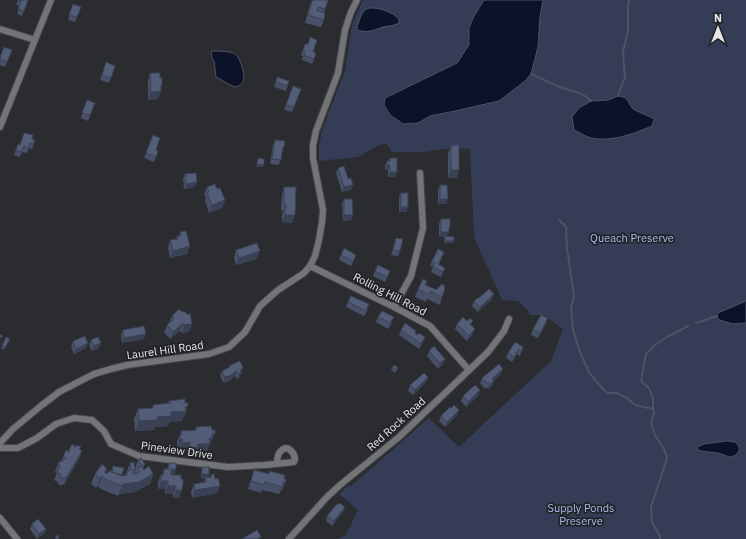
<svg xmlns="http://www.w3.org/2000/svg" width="746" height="539" font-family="'IBM Plex Sans',sans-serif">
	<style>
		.green { fill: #353d56 }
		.water { fill: #0c1329; stroke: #4d5363 }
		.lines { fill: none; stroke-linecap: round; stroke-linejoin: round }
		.stream { stroke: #4d5363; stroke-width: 2 }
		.minor-casing { stroke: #46474a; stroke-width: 8 }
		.minor { stroke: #737478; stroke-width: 6 }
		.wall { fill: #475067 }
		.shaded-wall { fill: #3a4154 }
		.building { fill: #535d78; stroke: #3a4154 }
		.labels { text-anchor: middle; stroke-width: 3.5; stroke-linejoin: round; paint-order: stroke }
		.park-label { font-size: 11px; fill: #acbdf1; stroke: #212326 }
		.street-label { font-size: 11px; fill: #e6e7e9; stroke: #212326 }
	</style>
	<rect width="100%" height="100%" fill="#2b2c30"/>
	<path class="green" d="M 363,0 L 746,0 L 746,539 L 338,539 L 346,535 L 358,510 L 339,494 L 349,485 L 351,486 L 429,418 L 459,447 L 551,361 L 563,329 L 544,315 L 529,315 L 528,310 L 518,301 L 502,300 L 474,237 L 470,149 L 453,148 L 424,152 L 392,152 L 386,143 L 377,146 L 358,157 L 319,161 L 319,147 L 322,130 L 345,71 L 352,25 Z"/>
	<g class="water">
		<path d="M 484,0 L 543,0 L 540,17 L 538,47 L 531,74 L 525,81 L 499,101 L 455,111 L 430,116 L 418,123 L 403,124 L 390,115 L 384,105 L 385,98 L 457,63 L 469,45 L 469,28 L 473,18 Z"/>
		<path d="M 371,8 C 381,8 392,12 399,19 L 399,23 C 394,26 388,26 383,27 C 372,31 368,33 357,30 C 357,26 361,13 365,10 C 366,9 369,8 371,8 Z"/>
		<path d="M 213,51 C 218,51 230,51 235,54 C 240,57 244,72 244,78 C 244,81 241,84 239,86 L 234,87 L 216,77 L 214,61 L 212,58 L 211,52 Z"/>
		<path d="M 618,96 C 630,97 627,103 633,109 C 634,110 651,117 654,119 L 652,126 C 633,134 612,142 591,138 C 586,137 579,132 574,130 L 572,117 L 579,108 L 591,101 L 608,100 Z"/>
		<path d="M 746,301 L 746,323 L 733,324 L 719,320 L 717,316 L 718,313 Z"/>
		<path d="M 727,441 L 735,442 L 739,446 L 739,451 C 737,454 735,456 731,457 C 727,457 725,455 721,454 C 714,451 705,453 698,450 L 697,447 L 704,444 Z"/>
	</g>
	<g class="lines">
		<g class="stream">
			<path d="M 531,74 C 540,78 550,83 560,87 C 570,91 583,92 591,101"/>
			<path d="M 618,96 L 625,77 L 623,52 L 628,31 L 628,7 L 629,0"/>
			<path d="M 559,220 L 566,227 L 567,248 L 574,296 L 571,308 L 573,330 L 580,352 L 589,372 L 596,381 L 607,393 L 617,393 L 627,398 L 635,405 L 653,409 L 654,413 L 651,422 L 655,435 L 664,449 L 667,458 L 651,507 L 652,522 L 660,536 L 660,539"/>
			<path d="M 696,323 L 717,316"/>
			<path d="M 653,409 L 653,399 L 649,388 L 641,381 L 646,354 L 655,345 L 667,337 L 688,326"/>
		</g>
		<g class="minor-casing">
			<g id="minor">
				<path d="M 0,29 L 35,40"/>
				<path d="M 0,127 L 51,0"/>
				<path d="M 310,266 L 394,307 L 430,326 L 469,370"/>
				<path d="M 394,307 L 411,276 L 423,228 L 420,173"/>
				<path d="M 0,443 L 13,429 L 42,405 L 59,392 L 94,374 L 111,369 L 127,365 L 209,354 L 229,347 L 245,332 L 260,306 L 278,290 L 304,273 L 310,266 L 315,256 L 319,240 L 322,222 L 323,210 L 313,158 L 313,145 L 316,131 L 338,73 L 345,30 L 351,12 L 357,0"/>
				<path d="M 0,448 L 18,448 L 37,438 L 56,424 L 74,418 L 92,420 L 104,431 L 111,444 L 139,456 L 228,467 L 265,465 L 294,462 L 295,459 C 294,452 287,444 281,451 C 277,454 277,460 277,464"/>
				<path d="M 0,518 L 17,539"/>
				<path d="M 289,539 L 327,497 L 340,485 L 399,437 L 488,352 L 504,331 L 509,319"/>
			</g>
		</g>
		<use href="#minor" class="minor"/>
	</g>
	<g class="wall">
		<path d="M 18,0 L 28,0 L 22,16 L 17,14 L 19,6 L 16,5 Z"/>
		<path d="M 313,0 L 328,0 L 324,13 L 324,20 L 321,27 L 305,23 L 309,8 L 312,1 Z"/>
		<path d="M 73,4 L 81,7 L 75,22 L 68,20 Z"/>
		<path d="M 305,44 L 313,52 L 316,53 L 312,64 L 302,60 L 303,56 L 301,55 Z"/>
		<path d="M 12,50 L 5,67 L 0,65 L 0,57 Z"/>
		<path d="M 106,62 L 115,66 L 109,83 L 100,80 Z"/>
		<path d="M 150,73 L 160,78 L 161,88 L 158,99 L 148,100 L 148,81 Z"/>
		<path d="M 277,77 L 289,81 L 286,91 L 274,87 Z"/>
		<path d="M 293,86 L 301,89 L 292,112 L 284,110 Z"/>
		<path d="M 87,100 L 95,103 L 88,121 L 81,118 Z"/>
		<path d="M 32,139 L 35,140 L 32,149 L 29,148 L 27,153 L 22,152 L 20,157 L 14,155 L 18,144 L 20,145 Z"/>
		<path d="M 275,140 L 282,152 L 279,165 L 270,164 L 273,145 Z"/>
		<path d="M 451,145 L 457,178 L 448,178 L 448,153 Z"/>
		<path d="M 156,150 L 158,151 L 154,162 L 144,158 L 146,153 Z"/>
		<path d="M 390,158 L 395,177 L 388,177 L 388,170 L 385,170 L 385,166 L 387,161 L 389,161 Z"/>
		<path d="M 338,168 L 351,190 L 342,192 L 336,173 Z"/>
		<path d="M 185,174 L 195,187 L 184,189 L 183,179 Z"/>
		<path d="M 440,185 L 448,199 L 446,204 L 438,204 L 438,190 Z"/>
		<path d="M 207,187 L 217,189 L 225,200 L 222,208 L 209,213 L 205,200 L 206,197 L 204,194 Z"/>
		<path d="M 284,187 L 295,215 L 292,223 L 282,222 L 282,215 L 283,211 L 281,210 L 282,195 Z"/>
		<path d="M 401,193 L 408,207 L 406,212 L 399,212 L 399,198 Z"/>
		<path d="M 344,199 L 353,215 L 351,220 L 343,221 L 342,204 Z"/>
		<path d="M 441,219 L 449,230 L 447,236 L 453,243 L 444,243 L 444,237 L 439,237 L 439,224 Z"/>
		<path d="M 180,232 L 187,254 L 170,258 L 168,248 L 170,240 L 176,239 L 177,236 L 179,236 Z"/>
		<path d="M 396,238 L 400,251 L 398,256 L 391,255 Z"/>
		<path d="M 236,250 L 257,259 L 236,265 L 234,258 Z"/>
		<path d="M 444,252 L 439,265 L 445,268 L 441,277 L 431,272 L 433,267 L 430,266 L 432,261 Z"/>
		<path d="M 341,255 L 354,260 L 351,266 L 339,260 Z"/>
		<path d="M 375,271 L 388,276 L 385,282 L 373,276 Z"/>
		<path d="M 427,281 L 426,285 L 437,290 L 444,288 L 442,297 L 440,305 L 427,299 L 426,302 L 415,297 L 418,289 Z"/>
		<path d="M 479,298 L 492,299 L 478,312 L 472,306 L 474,301 Z"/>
		<path d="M 348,302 L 368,310 L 364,316 L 346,307 Z"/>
		<path d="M 172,316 L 192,324 L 189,332 L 182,333 L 180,331 L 170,339 L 164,332 Z"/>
		<path d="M 378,317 L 392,322 L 388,329 L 376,322 Z"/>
		<path d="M 457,324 L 472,326 L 473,334 L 467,341 L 455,329 Z"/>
		<path d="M 546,324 L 538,338 L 531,335 L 533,329 Z"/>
		<path d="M 123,330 L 144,339 L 122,343 L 121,335 Z"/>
		<path d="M 401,330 L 415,333 L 418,335 L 425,337 L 423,342 L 419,349 L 399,335 Z"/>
		<path d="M 10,339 L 4,350 L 1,348 L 2,346 Z"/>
		<path d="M 91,340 L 99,348 L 92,351 L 89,345 Z"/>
		<path d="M 73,341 L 86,348 L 74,354 L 71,347 Z"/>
		<path d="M 523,347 L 520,356 L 517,354 L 512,362 L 506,358 L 508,353 Z"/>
		<path d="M 429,351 L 445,359 L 443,364 L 438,369 L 427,356 Z"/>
		<path d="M 229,366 L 243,368 L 239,378 L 237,379 L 235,376 L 232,378 L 231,380 L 225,383 L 225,381 L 223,382 L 220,376 L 222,371 L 229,368 Z"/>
		<path d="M 392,368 L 397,370 L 395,373 L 391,370 Z"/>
		<path d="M 501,374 L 493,381 L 492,386 L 488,389 L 486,387 L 485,389 L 480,383 L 482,378 Z"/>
		<path d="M 428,377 L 426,382 L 413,395 L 408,391 L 410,385 Z"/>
		<path d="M 480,390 L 478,396 L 466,407 L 461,401 L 463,396 Z"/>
		<path d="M 169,401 L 185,417 L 183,417 L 182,421 L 169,422 L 168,426 L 155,427 L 154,430 L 135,431 L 134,419 L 138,409 L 152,408 L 153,405 L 168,403 Z"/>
		<path d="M 451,408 L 459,410 L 457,415 L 445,427 L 439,421 L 441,416 Z"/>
		<path d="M 196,427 L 212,441 L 211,441 L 207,451 L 196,452 L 195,455 L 187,455 L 187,450 L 179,450 L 179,447 L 177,447 L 177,442 L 181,431 L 195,430 Z"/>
		<path d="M 69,450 L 80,450 L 82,451 L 79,459 L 64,485 L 62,484 L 61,486 L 57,483 L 58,482 L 54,480 L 57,473 L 55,472 L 58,464 L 61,461 L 63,457 L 68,451 Z"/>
		<path d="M 138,460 L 145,464 L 143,469 L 153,474 L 150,484 L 135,492 L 119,494 L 118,496 L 101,489 L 98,486 L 96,488 L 91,484 L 95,474 L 107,469 L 106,473 L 107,474 L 111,471 L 113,466 L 124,468 L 122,476 L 125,476 L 130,463 L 135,468 Z"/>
		<path d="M 169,463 L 174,475 L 181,479 L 183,486 L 179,498 L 173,498 L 173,494 L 165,494 L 165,489 L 158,489 L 158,482 L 161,475 L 162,475 L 164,469 L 167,469 Z"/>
		<path d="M 202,467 L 209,474 L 208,478 L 210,478 L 211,475 L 217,493 L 192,498 L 191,492 L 194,484 L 204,482 L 205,479 L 201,479 L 201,472 Z"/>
		<path d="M 254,470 L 284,479 L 285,483 L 282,490 L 281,490 L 279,494 L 262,490 L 261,493 L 248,489 Z"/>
		<path d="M 345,507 L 343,512 L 332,526 L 326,521 L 327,516 Z"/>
		<path d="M 32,524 L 46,529 L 44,534 L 37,539 L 30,529 Z"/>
	</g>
	<g class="shaded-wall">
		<path d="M 161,85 L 162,85 L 160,91 L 161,91 L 158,99 L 148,100 L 151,92 Z"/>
		<path d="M 257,164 L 264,165 L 263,167 L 256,167 Z"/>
		<path d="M 387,165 L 390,165 L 388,170 L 385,170 Z"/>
		<path d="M 451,170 L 459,170 L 457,178 L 448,178 Z"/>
		<path d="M 390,172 L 397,172 L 395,177 L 388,177 Z"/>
		<path d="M 197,182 L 195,187 L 184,189 L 186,184 Z"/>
		<path d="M 353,185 L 351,190 L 342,192 L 344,187 Z"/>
		<path d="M 440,199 L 448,199 L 446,204 L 438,204 Z"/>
		<path d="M 225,200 L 222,208 L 209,213 L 212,205 Z"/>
		<path d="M 401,207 L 408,207 L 406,212 L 399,212 Z"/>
		<path d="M 285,215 L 295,215 L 292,223 L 282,222 Z"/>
		<path d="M 344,215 L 353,215 L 351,220 L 343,221 Z"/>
		<path d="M 441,232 L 449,232 L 447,237 L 439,237 Z"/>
		<path d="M 445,241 L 454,241 L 453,243 L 444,243 Z"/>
		<path d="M 190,246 L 187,254 L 170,258 L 173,251 Z"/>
		<path d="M 260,251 L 257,259 L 236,265 L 239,258 Z"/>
		<path d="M 494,294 L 492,299 L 478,312 L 480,307 Z"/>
		<path d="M 548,318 L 546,324 L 538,338 L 540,333 Z"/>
		<path d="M 183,323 L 180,331 L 170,339 L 173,332 Z"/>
		<path d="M 192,324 L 189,332 L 182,333 L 184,325 Z"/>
		<path d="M 475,329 L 473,334 L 467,341 L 469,336 Z"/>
		<path d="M 146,334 L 144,339 L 122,343 L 124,338 Z"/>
		<path d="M 425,337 L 423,342 L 419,349 L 421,344 Z"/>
		<path d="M 88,343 L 86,348 L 74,354 L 76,349 Z"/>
		<path d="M 101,343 L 99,348 L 92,351 L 94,346 Z"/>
		<path d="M 519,349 L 517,354 L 512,362 L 514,357 Z"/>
		<path d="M 445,359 L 443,364 L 438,369 L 440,363 Z"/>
		<path d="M 243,368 L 242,373 L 239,374 L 240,370 Z"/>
		<path d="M 503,369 L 501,374 L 490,384 L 492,379 Z"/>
		<path d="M 237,371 L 235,376 L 232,378 L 231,380 L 225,383 L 227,377 L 233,373 Z"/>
		<path d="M 241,373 L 239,378 L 237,379 L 239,374 Z"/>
		<path d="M 227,376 L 225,381 L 223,382 L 225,377 Z"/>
		<path d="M 428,377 L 426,382 L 413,395 L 415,390 Z"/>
		<path d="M 494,381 L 492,386 L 488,389 L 490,384 Z"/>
		<path d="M 480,390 L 478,396 L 466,407 L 468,402 Z"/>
		<path d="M 188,406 L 185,417 L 183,417 L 182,421 L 169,422 L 168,426 L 155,427 L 154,430 L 135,431 L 139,421 L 157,417 L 185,407 Z"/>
		<path d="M 459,410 L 457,415 L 445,427 L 447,422 Z"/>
		<path d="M 212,434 L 215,434 L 212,441 L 211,441 L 207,451 L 196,452 L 195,455 L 187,455 L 190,448 L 209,438 Z"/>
		<path d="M 180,439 L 182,439 L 179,447 L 177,447 Z"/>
		<path d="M 190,442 L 187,450 L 179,450 L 182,443 Z"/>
		<path d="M 82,451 L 79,459 L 64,485 L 66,478 Z"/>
		<path d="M 171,469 L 176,469 L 174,477 L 168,477 Z"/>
		<path d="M 153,474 L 150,484 L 135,492 L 119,494 L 118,496 L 123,484 Z"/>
		<path d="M 202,474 L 209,474 L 208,479 L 201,479 Z"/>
		<path d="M 102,476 L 98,486 L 96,488 L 100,478 Z"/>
		<path d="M 161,481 L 168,481 L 165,489 L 158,489 Z"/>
		<path d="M 168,486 L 176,486 L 173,494 L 165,494 Z"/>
		<path d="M 182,486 L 183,486 L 179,498 L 173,498 L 176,490 Z"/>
		<path d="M 220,486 L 217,493 L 192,498 L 195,490 Z"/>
		<path d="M 345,507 L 343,512 L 332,526 L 334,521 Z"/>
		<path d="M 46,529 L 44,534 L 37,539 L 39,534 Z"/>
	</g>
	<g class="building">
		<path d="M 19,0 L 28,0 L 24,11 L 18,9 L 21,1 Z"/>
		<path d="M 313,0 L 328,0 L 325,9 L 318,7 L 317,11 L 325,13 L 324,20 L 308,15 L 312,1 L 313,1 Z"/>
		<path d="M 73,4 L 81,7 L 77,17 L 69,15 Z"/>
		<path d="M 310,37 L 317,40 L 313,52 L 316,53 L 314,59 L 304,55 L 305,51 L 303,50 L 305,44 L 308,44 Z"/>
		<path d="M 4,47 L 12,50 L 7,62 L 0,59 L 0,57 Z"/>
		<path d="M 106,62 L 115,66 L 111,78 L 102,75 Z"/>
		<path d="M 150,73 L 160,73 L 160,78 L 162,77 L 162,85 L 161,85 L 161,91 L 151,92 L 150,86 L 151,86 Z"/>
		<path d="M 277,77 L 289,81 L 287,86 L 276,82 Z"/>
		<path d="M 293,86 L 301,89 L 294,107 L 286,105 Z"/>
		<path d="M 87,100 L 95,103 L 90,115 L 82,113 Z"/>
		<path d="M 24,133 L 33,135 L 32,139 L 35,140 L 33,144 L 30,143 L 29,148 L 24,146 L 22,152 L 16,150 L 18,144 L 20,145 Z"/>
		<path d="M 153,135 L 160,138 L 156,150 L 158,151 L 156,157 L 146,153 Z"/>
		<path d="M 275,140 L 285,141 L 284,147 L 283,147 L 281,160 L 272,159 Z"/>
		<rect x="451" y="145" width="8" height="25"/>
		<path d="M 258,158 L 264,159 L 264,165 L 257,164 Z"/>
		<path d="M 390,158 L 397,158 L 397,172 L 390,172 L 390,165 L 387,165 L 387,161 L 390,161 Z"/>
		<path d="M 344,166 L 348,179 L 351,178 L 353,185 L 344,187 L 338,168 Z"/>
		<path d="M 196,173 L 197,182 L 186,184 L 185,174 Z"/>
		<path d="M 215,184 L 217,189 L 220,188 L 225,200 L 212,205 L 207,193 L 209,192 L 207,187 Z"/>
		<path d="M 440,185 L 447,185 L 448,199 L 440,199 Z"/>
		<path d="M 284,187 L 296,187 L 295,215 L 285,215 L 285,207 L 286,208 L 286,204 L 284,202 Z"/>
		<rect x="401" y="193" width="7" height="14"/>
		<path d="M 344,199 L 352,199 L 353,215 L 344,215 Z"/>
		<path d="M 441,219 L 450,219 L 450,227 L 449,227 L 449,232 L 441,232 Z"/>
		<path d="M 186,231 L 190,246 L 173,251 L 170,240 L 178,239 L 177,236 L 181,236 L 180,232 Z"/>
		<path d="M 445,236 L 454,237 L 454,241 L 445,241 Z"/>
		<path d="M 396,238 L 403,239 L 400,251 L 393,250 Z"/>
		<path d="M 257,243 L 260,251 L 239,258 L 236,250 Z"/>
		<path d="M 344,248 L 356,255 L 353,261 L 341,255 Z"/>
		<path d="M 438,249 L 444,252 L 438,264 L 445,268 L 443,272 L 433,267 L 435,262 L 432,261 Z"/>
		<path d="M 378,265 L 390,271 L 387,277 L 375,271 Z"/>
		<path d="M 423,279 L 427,281 L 425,285 L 437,290 L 439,286 L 440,287 L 441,284 L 445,286 L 444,288 L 445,289 L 442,297 L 430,291 L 428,294 L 418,289 Z"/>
		<path d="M 489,289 L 494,294 L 480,307 L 474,301 L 479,297 L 479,298 Z"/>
		<path d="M 351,296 L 369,304 L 366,311 L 348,302 Z"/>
		<path d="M 179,309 L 182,312 L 184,311 L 188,315 L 190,313 L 192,324 L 184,325 L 183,323 L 173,332 L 167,325 L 174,319 L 172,316 Z"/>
		<path d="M 382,311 L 394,317 L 390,323 L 378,317 Z"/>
		<path d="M 541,315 L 548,318 L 540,333 L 533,329 Z"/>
		<path d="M 463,317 L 467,321 L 470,318 L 473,321 L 470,324 L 475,329 L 469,336 L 457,324 Z"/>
		<path d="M 405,323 L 416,331 L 415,333 L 418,335 L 419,333 L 425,337 L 421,344 L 401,330 Z"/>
		<path d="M 144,326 L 146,334 L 124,338 L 123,330 Z"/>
		<path d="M 0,334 L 3,336 L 1,338 L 0,337 Z"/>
		<path d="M 85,336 L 88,343 L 76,349 L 73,341 Z"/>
		<path d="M 6,337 L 10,339 L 5,347 L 2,346 Z"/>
		<path d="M 98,337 L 101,343 L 94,346 L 91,340 Z"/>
		<path d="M 515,342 L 523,347 L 522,351 L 519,349 L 514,357 L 508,353 Z"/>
		<path d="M 434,346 L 445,359 L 440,363 L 429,351 Z"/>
		<path d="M 240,361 L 243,368 L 240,370 L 241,373 L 239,374 L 237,371 L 233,373 L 233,374 L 227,377 L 227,376 L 225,377 L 222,371 L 230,367 L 229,366 Z"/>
		<path d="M 499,364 L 503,369 L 492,379 L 494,381 L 490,384 L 488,382 L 487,383 L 482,378 Z"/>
		<path d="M 394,365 L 398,368 L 396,370 L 392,368 Z"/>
		<path d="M 424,373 L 428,377 L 415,390 L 410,385 Z"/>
		<path d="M 475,385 L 480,390 L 468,402 L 463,396 Z"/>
		<path d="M 185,399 L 185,403 L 188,403 L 188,406 L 185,407 L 186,411 L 171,412 L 171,416 L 157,417 L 157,420 L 139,421 L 138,409 L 153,408 L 153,405 L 170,403 L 169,401 Z"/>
		<path d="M 454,405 L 459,410 L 447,422 L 441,416 L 450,407 L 451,408 Z"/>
		<path d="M 211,426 L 212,430 L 215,430 L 215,434 L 212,434 L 212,438 L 209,438 L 210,444 L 198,444 L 198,447 L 190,448 L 190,442 L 182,443 L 182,439 L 180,439 L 180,435 L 182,435 L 181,431 L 196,430 L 196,427 Z"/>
		<path d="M 72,444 L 76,447 L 77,445 L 81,447 L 79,449 L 82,451 L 66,478 L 65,477 L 64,478 L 60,476 L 61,474 L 57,472 L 60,467 L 59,466 L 60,465 L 58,464 L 60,461 L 62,462 L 63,460 L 64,460 L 66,458 L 63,457 L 66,450 L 69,452 L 70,450 L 69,450 Z"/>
		<path d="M 141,458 L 145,464 L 142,466 L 143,469 L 144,470 L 149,466 L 153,474 L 139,482 L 123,484 L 122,486 L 105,479 L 102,476 L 100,478 L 95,474 L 102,464 L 107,469 L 104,472 L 107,474 L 109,471 L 122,476 L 127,475 L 127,471 L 131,470 L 130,463 L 134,462 L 135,470 L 133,470 L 133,474 L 136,474 L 140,472 L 138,468 L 142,466 L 138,460 Z"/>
		<path d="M 169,463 L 176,463 L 176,469 L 171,469 L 171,475 L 181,475 L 181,479 L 183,479 L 183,486 L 182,486 L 182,490 L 176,490 L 176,486 L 168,486 L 168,481 L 161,481 L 161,475 L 164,475 L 164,469 L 169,469 Z"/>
		<path d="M 113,466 L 124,468 L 122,475 L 112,472 Z"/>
		<rect x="202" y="467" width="7" height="7"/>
		<path d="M 254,470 L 269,474 L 269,471 L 285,475 L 284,479 L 286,479 L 285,483 L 283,482 L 282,487 L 265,482 L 264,485 L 251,481 Z"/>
		<path d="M 214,474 L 215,479 L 218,478 L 220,486 L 195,490 L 194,484 L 206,482 L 205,478 L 211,477 L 211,475 Z"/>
		<path d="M 340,503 L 345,507 L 334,521 L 327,516 L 336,505 Z"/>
		<path d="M 38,519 L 46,529 L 39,534 L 32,524 Z"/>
		<path d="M 257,530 L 261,537 L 257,539 L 242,539 Z"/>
		<path d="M 57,535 L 59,536 L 58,539 L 55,539 Z"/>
	</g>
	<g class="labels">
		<g class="park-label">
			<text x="632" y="242">Queach Preserve</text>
			<text x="581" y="512">Supply Ponds<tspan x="581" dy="13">Preserve</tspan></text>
		</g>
		<g class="street-label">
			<text transform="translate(390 294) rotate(27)" y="4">Rolling Hill Road</text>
			<text transform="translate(165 350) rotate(-8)" y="4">Laurel Hill Road</text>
			<text transform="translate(396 424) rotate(-42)" y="4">Red Rock Road</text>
			<text transform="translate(177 450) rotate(8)" y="4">Pineview Drive</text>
		</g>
	</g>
	<g transform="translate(718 28)" stroke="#212326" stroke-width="3" paint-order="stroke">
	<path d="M0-3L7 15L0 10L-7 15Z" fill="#e6e7e9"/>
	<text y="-6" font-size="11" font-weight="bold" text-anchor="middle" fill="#e6e7e9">N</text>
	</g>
</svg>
